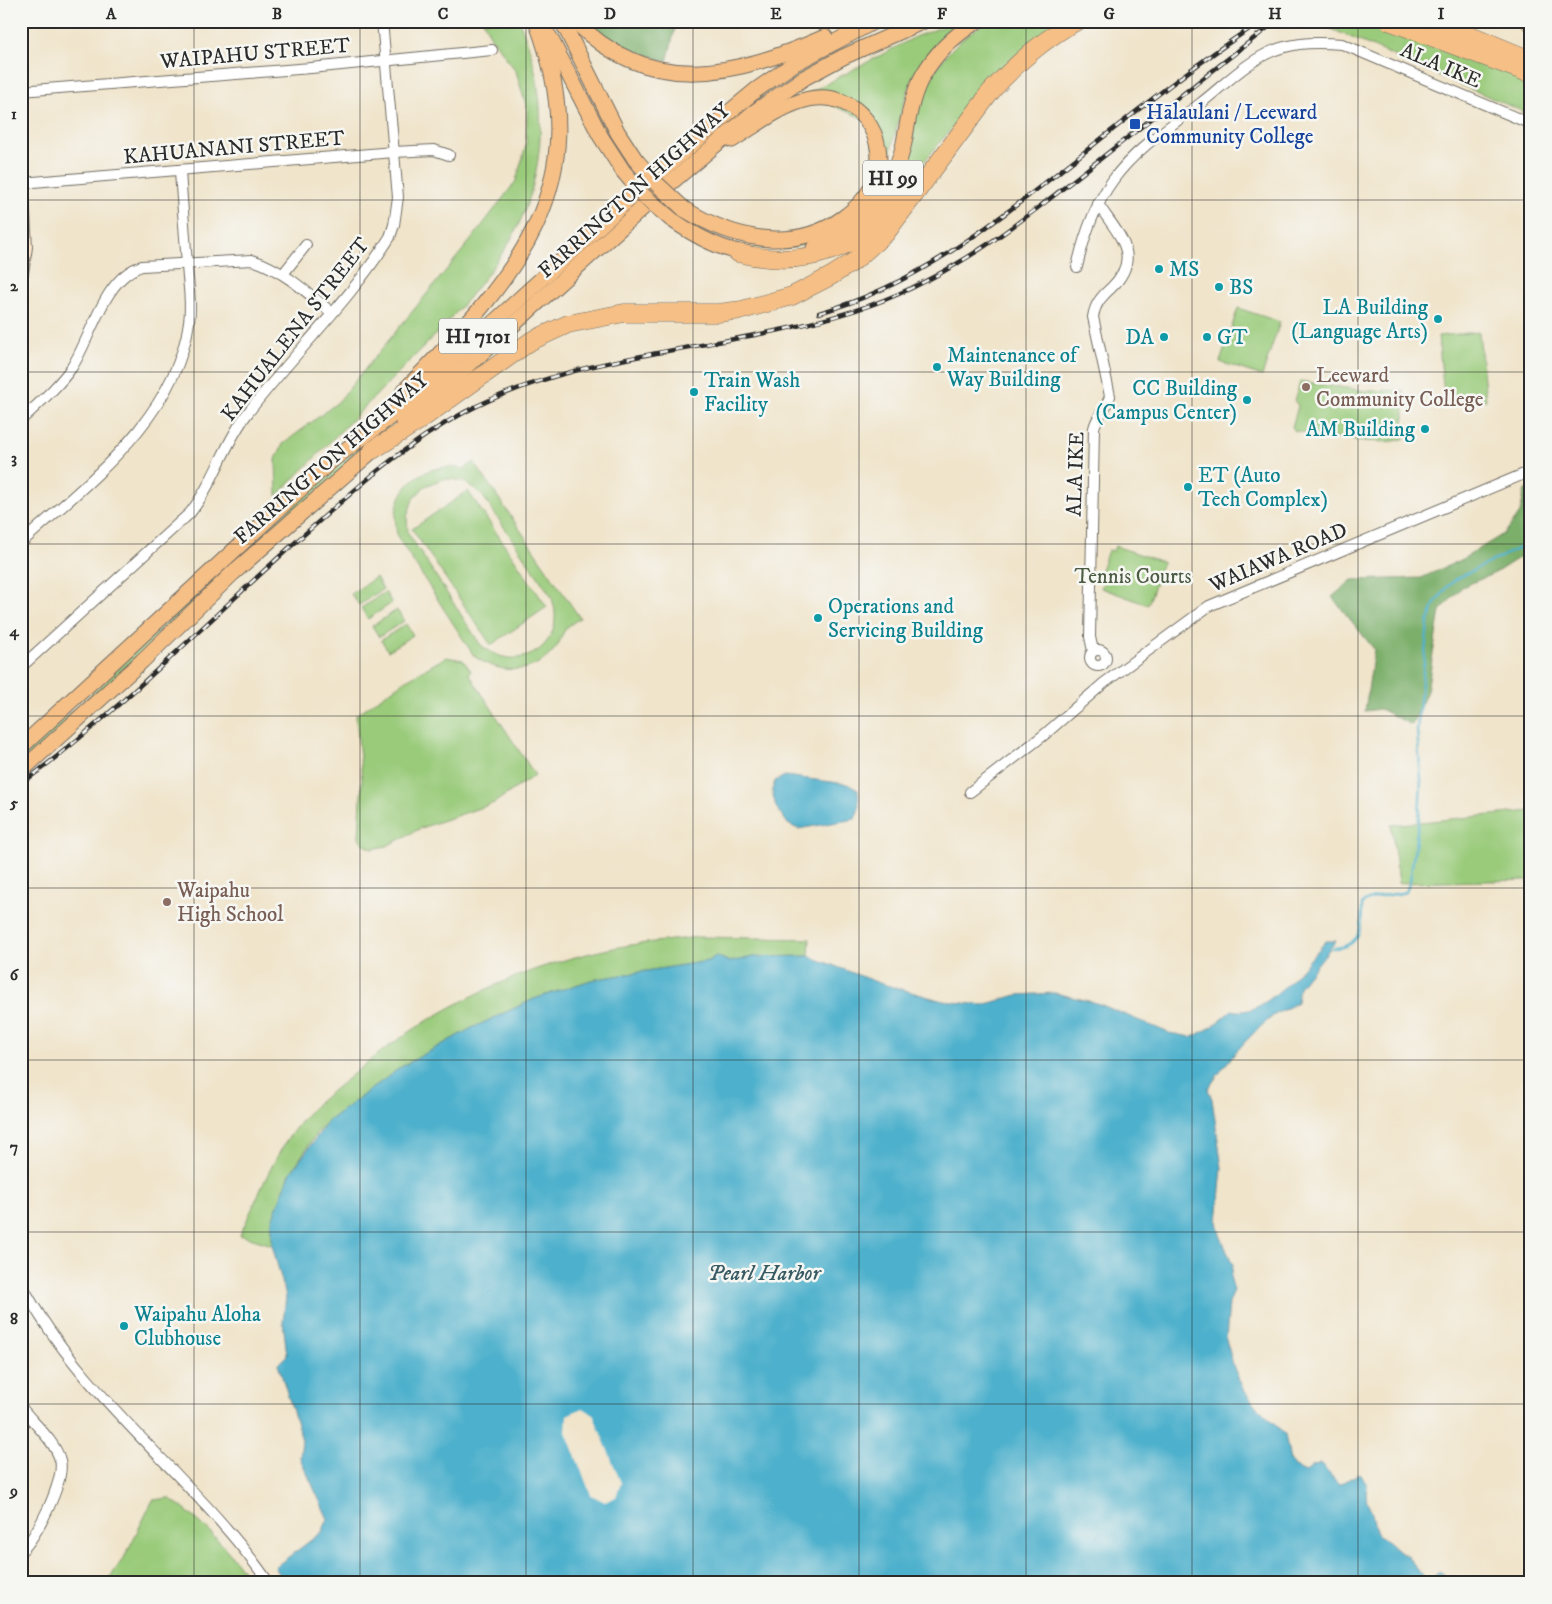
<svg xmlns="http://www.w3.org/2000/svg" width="1552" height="1604" font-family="'IM FELL DW Pica',serif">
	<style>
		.green { fill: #9acb7a; stroke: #627b52; fill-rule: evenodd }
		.forest { fill: #7baf6a; stroke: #536d4a }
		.water { fill: #4db0cc; stroke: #3c6e7c }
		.pier { fill: #f0e4ca }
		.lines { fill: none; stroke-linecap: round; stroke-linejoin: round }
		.stream { stroke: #4db0cc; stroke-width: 2.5 }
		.street-casing { stroke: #706c63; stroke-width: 12 }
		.secondary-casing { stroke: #706c63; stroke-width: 16 }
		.primary-casing { stroke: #706c63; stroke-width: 17 }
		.highway-casing { stroke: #706c63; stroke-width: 19 }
		.street { stroke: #fff; stroke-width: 10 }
		.secondary { stroke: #fbe5cf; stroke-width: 14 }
		.primary { stroke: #f5bf86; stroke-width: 15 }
		.highway { stroke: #f5bf86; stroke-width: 18 }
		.rail-casing { stroke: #2b2b2b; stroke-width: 4.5 }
		.rail { stroke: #f6f6f2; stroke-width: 2.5; stroke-dasharray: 8; stroke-linecap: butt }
		.primary-bridge-casing { stroke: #706c63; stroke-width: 17; stroke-linecap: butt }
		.primary-bridge { stroke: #f5bf86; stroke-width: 15 }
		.grid { fill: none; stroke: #2b2b2b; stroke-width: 1; stroke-opacity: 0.55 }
		.transit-dot { fill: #1a4fb4; stroke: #f6f6f2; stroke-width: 2 }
		.culture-dot { fill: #0f9aa8; stroke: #f6f6f2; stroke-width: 2 }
		.education-dot { fill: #8d6e63; stroke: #f6f6f2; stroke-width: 2 }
		.labels { text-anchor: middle; stroke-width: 5; stroke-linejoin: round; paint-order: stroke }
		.shield { fill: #f6f6f2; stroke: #686867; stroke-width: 1 }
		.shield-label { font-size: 20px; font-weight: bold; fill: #2b2b2b }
		.street-label { font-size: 21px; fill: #2b2b2b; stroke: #f6f6f2 }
		.transit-label { font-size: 21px; fill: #164399; stroke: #f6f6f2; text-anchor: start }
		.culture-label { font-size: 21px; fill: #0d838f; stroke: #f6f6f2; text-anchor: start }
		.education-label { font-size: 21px; fill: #785e54; stroke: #f6f6f2; text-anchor: start }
		.park-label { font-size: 21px; fill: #4c5b43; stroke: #f6f6f2 }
		.water-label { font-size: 22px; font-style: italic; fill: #375a63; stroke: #f6f6f2 }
		.neatline { fill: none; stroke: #2b2b2b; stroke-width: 2 }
		.grid-label { font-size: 16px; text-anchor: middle; font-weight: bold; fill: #2b2b2b }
	</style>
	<rect width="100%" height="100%" fill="#f6f6f2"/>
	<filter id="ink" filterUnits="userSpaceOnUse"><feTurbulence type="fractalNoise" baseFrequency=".02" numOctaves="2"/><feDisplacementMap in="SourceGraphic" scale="10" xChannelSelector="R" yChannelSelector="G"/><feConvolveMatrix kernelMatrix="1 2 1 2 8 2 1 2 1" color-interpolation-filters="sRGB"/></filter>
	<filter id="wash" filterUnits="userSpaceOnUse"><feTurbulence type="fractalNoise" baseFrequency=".0096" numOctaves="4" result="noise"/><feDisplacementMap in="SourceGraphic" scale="20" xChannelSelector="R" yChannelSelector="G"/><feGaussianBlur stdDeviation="1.12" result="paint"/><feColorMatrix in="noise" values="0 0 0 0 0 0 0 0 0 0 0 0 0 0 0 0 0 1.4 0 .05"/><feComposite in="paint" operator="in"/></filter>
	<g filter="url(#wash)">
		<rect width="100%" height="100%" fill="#f0e4ca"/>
		<g class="green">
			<path d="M 483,21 L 519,21 C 551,92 548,183 505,249 C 474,297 434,337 394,377 C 355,417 316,456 277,496 L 276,459 L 283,444 L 338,402 L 471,240 L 516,181 L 526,145 L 527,109 L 516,71 L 491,37 Z"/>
			<path d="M 959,21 L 965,21 C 916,57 907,86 893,142 C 889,157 886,177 877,189 C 871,195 810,241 803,244 C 788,250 770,247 754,247 L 799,243 L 874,188 L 873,123 L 807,94 L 917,36 Z"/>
			<path d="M 989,21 L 1069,21 L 981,93 L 898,193 L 893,193 C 904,171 907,149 913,126 C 923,81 947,43 989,21 Z"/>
			<path d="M 1313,21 L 1382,21 L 1531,81 L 1531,115 Z"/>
			<path d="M 610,219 L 613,222 L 151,644 L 21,767 L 21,757 L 104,683 L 160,627 Z"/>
			<path d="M 1238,308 L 1280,322 L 1262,376 L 1220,362 Z"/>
			<path d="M 1479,332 L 1486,400 L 1445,404 L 1438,336 Z"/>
			<path d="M 1300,381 L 1365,391 L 1403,390 L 1405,438 C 1388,448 1316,435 1295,431 L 1292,427 L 1298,406 L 1295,401 Z"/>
			<path d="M 474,462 L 580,618 C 576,621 568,625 565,630 C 561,636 560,644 554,650 C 534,675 499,675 474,656 L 398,538 C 386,494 419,459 464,469 ZM 443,479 C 460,478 470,484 482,495 L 551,596 C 570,644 518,679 480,644 L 408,533 L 407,517 L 413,499 L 425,486 Z"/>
			<path d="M 468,491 L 547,607 L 491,645 L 412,529 Z"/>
			<path d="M 1115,546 L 1163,562 L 1148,605 L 1101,588 L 1104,580 L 1098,578 L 1108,550 L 1113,551 Z"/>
			<path d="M 376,577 L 383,589 L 359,605 L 351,594 Z"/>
			<path d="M 385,592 L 392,603 L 368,619 L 361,608 Z"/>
			<path d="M 397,610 L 404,621 L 379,637 L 372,626 Z"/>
			<path d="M 406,624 L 413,635 L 388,651 L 381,640 Z"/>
			<path d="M 446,657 L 463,660 L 471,671 L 469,674 L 535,775 L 494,803 L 421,828 L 387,846 L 372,849 L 363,844 L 359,837 L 362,780 L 356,715 L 403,682 Z"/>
			<path d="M 1531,811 L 1531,880 L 1399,883 L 1391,825 Z"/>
			<path d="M 698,937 L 810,939 L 809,956 L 753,957 L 730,962 L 716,956 L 708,961 L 591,980 L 534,999 L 470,1029 L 401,1067 L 328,1121 L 316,1134 L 290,1174 L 272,1220 L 272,1245 L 240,1235 C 258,1197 274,1153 301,1121 C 315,1103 334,1090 352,1075 C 424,1014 511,970 604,950 C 635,943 667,941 698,937 Z"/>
			<path d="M 169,1498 C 200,1519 231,1550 251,1583 L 106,1583 L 125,1556 L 153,1500 Z"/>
		</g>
		<g class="forest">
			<path d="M 581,21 L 677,21 L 667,62 L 614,43 Z"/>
			<path d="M 1531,489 L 1531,550 L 1495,573 L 1462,587 L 1440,611 L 1427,691 L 1412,725 L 1380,709 L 1365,711 L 1374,649 L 1332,597 L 1352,580 L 1421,578 L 1461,560 L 1505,533 L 1520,513 L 1525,490 Z"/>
		</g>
		<g class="water">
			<path d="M 785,776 L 847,784 L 858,790 L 859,808 L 855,819 L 798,829 L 788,824 L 776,807 L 772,791 L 775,781 Z"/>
			<path d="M 1326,941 L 1336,941 L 1299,987 L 1297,1002 C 1290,1008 1281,1010 1273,1016 C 1247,1037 1227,1061 1208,1089 L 1212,1099 L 1222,1168 L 1217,1222 L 1220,1235 L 1233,1265 L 1231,1280 L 1234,1291 L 1229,1303 L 1226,1339 L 1234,1368 L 1243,1389 L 1256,1406 L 1285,1434 L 1290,1461 L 1294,1467 L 1305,1472 L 1313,1465 L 1320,1464 L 1339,1484 L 1359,1474 L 1367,1484 C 1364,1506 1370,1501 1373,1518 C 1374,1525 1375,1530 1379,1537 C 1391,1539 1395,1552 1407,1555 L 1426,1581 L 1432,1579 L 1439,1571 L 1444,1574 L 1439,1583 L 285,1583 L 275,1567 L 322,1532 L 328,1519 L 300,1458 L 302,1440 L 278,1364 L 287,1355 L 283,1322 L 286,1296 L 272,1245 L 272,1220 L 290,1174 L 328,1121 L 401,1067 L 470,1029 L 534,999 L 591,980 L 708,961 L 716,956 L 730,962 L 753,957 L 809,956 L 879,983 L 943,1001 L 983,1005 L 1017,995 L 1055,993 L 1097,1003 L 1169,1033 L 1192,1037 L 1212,1027 L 1232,1010 C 1264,1020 1306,963 1326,941 Z"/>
		</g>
		<path class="pier" d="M 583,1408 L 593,1414 L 621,1483 L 616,1497 L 605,1502 L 591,1495 L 566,1432 L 567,1415 Z"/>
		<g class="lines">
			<path class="stream" d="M 1333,948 C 1361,947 1362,928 1362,904 C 1370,896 1394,895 1406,892 L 1410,881 L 1419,818 L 1421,779 L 1417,731 L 1428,623 L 1435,603 L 1448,586 L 1458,578 L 1531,542"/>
		</g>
	</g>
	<g filter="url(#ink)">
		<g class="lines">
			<g class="street-casing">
				<g id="street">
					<path d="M 21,91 L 311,68 L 492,50"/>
					<path d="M 21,183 L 394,152 L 434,150 L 449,155"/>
					<path d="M 1077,267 C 1084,236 1094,206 1113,180 C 1135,149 1171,126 1201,103 C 1224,85 1247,61 1275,50 C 1297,42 1318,42 1342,44 L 1531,124"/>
					<path d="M 283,274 L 306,245"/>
					<path d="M 21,420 C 39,403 58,387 72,367 C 92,336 104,277 142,266 L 252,260 C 282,269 308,293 332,313"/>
					<path d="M 21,543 C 88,482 176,418 189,322 C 192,303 188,284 187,265 C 185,234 182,202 180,171"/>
					<circle cx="1098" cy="658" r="8"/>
					<path d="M 1093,651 L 1090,637 L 1094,428 C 1097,415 1107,408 1110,396 L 1093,317 C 1095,304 1101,297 1111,288 C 1144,256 1118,235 1098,204"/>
					<path d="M 21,667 L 190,513 C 214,483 224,444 247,414 C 293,354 349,302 390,237 L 394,225 L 398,197 L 382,21"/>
					<path d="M 970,792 L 1044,735 L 1104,683 L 1209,606 L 1531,471"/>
					<path d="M 21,1283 C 82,1400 195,1476 269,1583"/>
					<path d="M 21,1407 C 33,1423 55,1441 60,1460 C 66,1479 36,1539 21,1551"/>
				</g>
			</g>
			<g class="secondary-casing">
				<path id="secondary" d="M 21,181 L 25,247 L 21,273"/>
			</g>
			<g class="primary-casing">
				<g id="primary">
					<path d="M 562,21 L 618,133 L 635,159"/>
					<path d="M 575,21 C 650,98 738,75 825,37"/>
					<path d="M 549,36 L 601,137 L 623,171"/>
					<path d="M 684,209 C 733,239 793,254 843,218 C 857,208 869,196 875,180 C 891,137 856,89 809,99 C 781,105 755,126 732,140"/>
					<path d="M 671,219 C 695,236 721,250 749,254"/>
					<path d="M 814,248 C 862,231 893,192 904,143 C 908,121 911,97 922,77 C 935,53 955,35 977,21"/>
					<path d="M 404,391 C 514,278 600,188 536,21"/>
					<path d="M 403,424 L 667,186 L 753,113 L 804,78 L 843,57 L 924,21"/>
					<path d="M 21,747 L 332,460 L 390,417 L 626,202 L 727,114 L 756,90 L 795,63 L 875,21"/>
					<path d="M 21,771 L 142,661 L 233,573 L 382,442"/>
				</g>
			</g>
			<g class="highway-casing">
				<g id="highway">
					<path d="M 1389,21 L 1531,74"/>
					<path d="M 1437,21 L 1531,60"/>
					<path d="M 1529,21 L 1531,22"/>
					<path d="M 986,97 C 1012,67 1041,40 1077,21"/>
					<path d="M 738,253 C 787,265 836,259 876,224 C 888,214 897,200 907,189"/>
					<path d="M 373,450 L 419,421 L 531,341 L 568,324 L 624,313 L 718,313 L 742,310 L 792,296 L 831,276 L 853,262 L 886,233 L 993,89"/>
				</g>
			</g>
			<use href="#street" class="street"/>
			<use href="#secondary" class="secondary"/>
			<use href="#primary" class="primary"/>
			<use href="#highway" class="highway"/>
			<g class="rail-casing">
				<g id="rail">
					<path d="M 819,313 C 914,286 988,228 1064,168 C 1129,117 1192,66 1261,21"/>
					<path d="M 21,784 C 120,711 206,622 298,540 C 351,493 401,446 465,412 C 591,346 738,352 871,305 C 960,273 1031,214 1104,156 C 1162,111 1219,66 1276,21"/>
				</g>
			</g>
			<use href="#rail" class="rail"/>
			<g class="primary-bridge-casing">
				<g id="primary-bridge">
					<path d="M 635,159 L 657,184 L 684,209"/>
					<path d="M 623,171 L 645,197 L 671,219"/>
				</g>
			</g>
			<use href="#primary-bridge" class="primary-bridge"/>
		</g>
	</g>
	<path class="grid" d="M 194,21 L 194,1583M 360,21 L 360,1583M 526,21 L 526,1583M 693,21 L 693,1583M 859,21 L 859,1583M 1026,21 L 1026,1583M 1192,21 L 1192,1583M 1358,21 L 1358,1583M 21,200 L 1531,200M 21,372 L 1531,372M 21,544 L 1531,544M 21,716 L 1531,716M 21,888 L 1531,888M 21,1060 L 1531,1060M 21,1232 L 1531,1232M 21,1404 L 1531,1404"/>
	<rect class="transit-dot" x="1129" y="118" width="12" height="12" rx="2.5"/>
	<g class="culture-dot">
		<circle cx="1159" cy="269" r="5"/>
		<circle cx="1219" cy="287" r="5"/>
		<circle cx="1438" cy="319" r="5"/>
		<circle cx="1164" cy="337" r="5"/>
		<circle cx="1207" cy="337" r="5"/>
		<circle cx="937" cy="367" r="5"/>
		<circle cx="694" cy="392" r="5"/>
		<circle cx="1247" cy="400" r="5"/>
		<circle cx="1425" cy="429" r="5"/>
		<circle cx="1188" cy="487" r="5"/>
		<circle cx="818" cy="618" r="5"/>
		<circle cx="124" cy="1326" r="5"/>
	</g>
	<g class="education-dot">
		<circle cx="1306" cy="387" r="5"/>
		<circle cx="167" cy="902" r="5"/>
	</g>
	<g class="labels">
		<g class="shield">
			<rect x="863" y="160.5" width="60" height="35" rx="4"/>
			<rect x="439" y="318.5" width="78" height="35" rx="4"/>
		</g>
		<g class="shield-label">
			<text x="893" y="185">HI 99</text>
			<text x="478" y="343">HI 7101</text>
		</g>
		<g class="street-label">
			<text transform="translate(255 53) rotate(-5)" y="7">WAIPAHU STREET</text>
			<text transform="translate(1441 65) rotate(23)" y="7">ALA IKE</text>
			<text transform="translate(234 147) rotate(-5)" y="7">KAHUANANI STREET</text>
			<text transform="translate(634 190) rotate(-42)" y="7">FARRINGTON HIGHWAY</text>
			<text transform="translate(295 329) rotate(-52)" y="7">KAHUALENA STREET</text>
			<text transform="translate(331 458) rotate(-41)" y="7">FARRINGTON HIGHWAY</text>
			<text transform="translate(1075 474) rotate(-88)" y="7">ALA IKE</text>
			<text transform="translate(1278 557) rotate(-23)" y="7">WAIAWA ROAD</text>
		</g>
		<g class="transit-label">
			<text x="1146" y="119">Hālaulani / Leeward<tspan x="1146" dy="24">Community College</tspan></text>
		</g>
		<g class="culture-label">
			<text x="1169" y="276">MS</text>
			<text x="1229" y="294">BS</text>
			<text x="1428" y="314" text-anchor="end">LA Building<tspan x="1428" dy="24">(Language Arts)</tspan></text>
			<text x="1154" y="344" text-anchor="end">DA</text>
			<text x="1217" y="344">GT</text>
			<text x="947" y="362">Maintenance of<tspan x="947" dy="24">Way Building</tspan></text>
			<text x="704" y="387">Train Wash<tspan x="704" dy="24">Facility</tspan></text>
			<text x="1237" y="395" text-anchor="end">CC Building<tspan x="1237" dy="24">(Campus Center)</tspan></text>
			<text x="1415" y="436" text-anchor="end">AM Building</text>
			<text x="1198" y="482">ET (Auto<tspan x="1198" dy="24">Tech Complex)</tspan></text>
			<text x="828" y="613">Operations and<tspan x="828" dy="24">Servicing Building</tspan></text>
			<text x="134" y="1321">Waipahu Aloha<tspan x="134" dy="24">Clubhouse</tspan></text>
		</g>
		<g class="education-label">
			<text x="1316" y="382">Leeward<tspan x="1316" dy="24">Community College</tspan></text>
			<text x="177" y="897">Waipahu<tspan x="177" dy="24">High School</tspan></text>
		</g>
		<g class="park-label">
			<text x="1133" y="583">Tennis Courts</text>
		</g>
		<g class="water-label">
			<text x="764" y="1280">Pearl Harbor</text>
		</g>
	</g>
	<rect width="1552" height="1604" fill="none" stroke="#f6f6f2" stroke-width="55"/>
	<rect x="28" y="28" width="1496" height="1548" class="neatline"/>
	<g class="grid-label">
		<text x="111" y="19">A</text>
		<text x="277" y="19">B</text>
		<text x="443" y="19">C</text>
		<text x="610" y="19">D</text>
		<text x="776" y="19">E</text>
		<text x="942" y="19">F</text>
		<text x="1109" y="19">G</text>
		<text x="1275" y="19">H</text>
		<text x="1441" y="19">I</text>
		<text x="14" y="119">1</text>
		<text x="14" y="291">2</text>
		<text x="14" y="463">3</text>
		<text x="14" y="636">4</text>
		<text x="14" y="808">5</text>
		<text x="14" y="980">6</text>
		<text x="14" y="1152">7</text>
		<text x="14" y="1324">8</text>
		<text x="14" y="1496">9</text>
	</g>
</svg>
